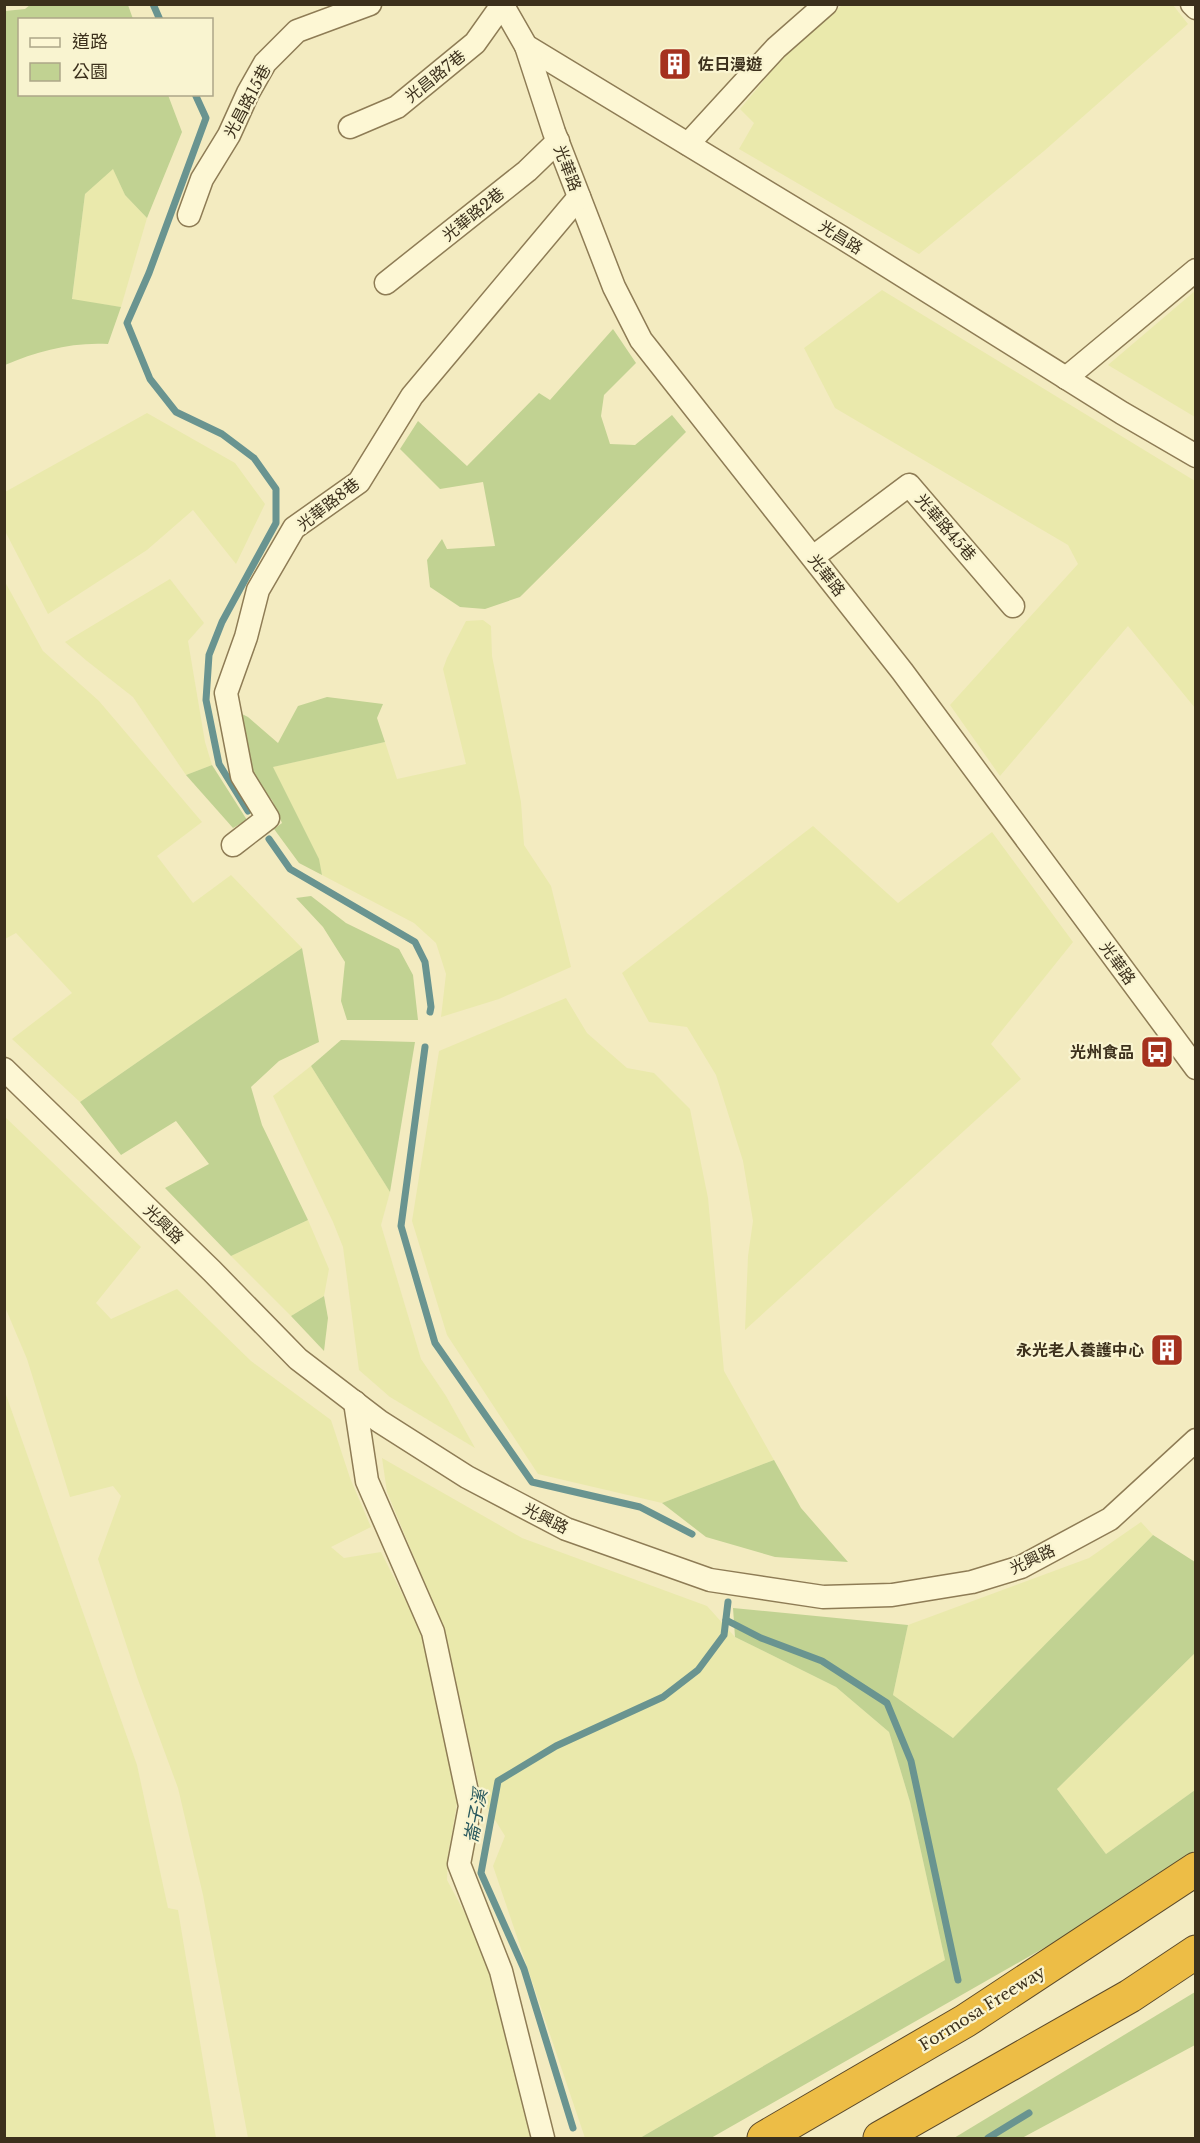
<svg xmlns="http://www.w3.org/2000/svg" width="1200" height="2143" font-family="'Libre Baskerville','Noto Sans TC',serif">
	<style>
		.farmland { fill: #eae9ac }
		.green { fill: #c1d292 }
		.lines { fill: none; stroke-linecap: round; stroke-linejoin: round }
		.stream { stroke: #699490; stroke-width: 7 }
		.minor-casing { stroke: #8e7c55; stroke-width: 25 }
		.highway-casing { stroke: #5b492a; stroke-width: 35 }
		.minor { stroke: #fdf7d4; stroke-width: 22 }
		.highway { stroke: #edbd46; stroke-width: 33 }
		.labels { text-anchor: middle; stroke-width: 4.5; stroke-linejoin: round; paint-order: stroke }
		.poi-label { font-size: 16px; font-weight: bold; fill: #3c301c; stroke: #f9f4d0; text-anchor: end }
		.street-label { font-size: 16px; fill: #3c301c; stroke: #f9f4d0 }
		.water-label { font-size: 18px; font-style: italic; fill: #29595e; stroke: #f9f4d0 }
	</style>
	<rect width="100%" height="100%" fill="#f3ebc0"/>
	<g class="farmland">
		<path d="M 842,5 L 1173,5 L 1188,24 L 1044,151 L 919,254 L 739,149 L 754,123 L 740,109 L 790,49 Z"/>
		<path d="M 113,168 L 125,195 L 147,218 L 121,307 L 72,300 L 85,194 Z"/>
		<path d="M 882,290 L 1195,481 L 1195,708 L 1128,626 L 1000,776 L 950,705 L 1078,564 L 1068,545 L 835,408 L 804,348 Z"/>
		<path d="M 1195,291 L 1195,417 L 1108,365 Z"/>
		<path d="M 147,413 L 235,463 L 265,504 L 236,564 L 193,510 L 147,550 L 48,614 L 5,531 L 5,492 Z"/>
		<path d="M 170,579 L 204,623 L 188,641 L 205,742 L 212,765 L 186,775 L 133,697 L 87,661 L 65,642 Z"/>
		<path d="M 4,580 L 43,651 L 99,701 L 202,822 L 157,856 L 193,903 L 231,875 L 302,948 L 80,1102 L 12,1039 L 72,993 L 16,933 L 5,939 Z"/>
		<path d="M 483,620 L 491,626 L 492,656 L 521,802 L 524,845 L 551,886 L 571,967 L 499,999 L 441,1017 L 446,974 L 436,943 L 414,923 L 322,875 L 318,859 L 272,767 L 385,742 L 397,779 L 466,764 L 443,669 L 447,658 L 466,621 Z"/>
		<path d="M 813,826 L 898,903 L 992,832 L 1073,942 L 991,1044 L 1021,1079 L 745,1330 L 748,1256 L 753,1221 L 743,1161 L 716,1075 L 687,1027 L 649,1022 L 622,973 Z"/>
		<path d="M 566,998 L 587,1033 L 627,1068 L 654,1073 L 690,1109 L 708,1198 L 724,1371 L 774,1460 L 662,1503 L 538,1474 L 447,1335 L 412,1221 L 439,1051 Z"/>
		<path d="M 311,1066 L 390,1192 L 381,1225 L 421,1359 L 446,1396 L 475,1448 L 390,1397 L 359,1370 L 343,1247 L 333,1222 L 273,1096 Z"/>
		<path d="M 4,1116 L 141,1247 L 96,1303 L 111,1319 L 177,1289 L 251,1361 L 331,1420 L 350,1478 L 371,1527 L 331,1547 L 344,1558 L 381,1552 L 425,1639 L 458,1798 L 448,1855 L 447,1880 L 474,1930 L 497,1994 L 535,2138 L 248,2138 L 203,1895 L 178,1788 L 138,1680 L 98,1559 L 121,1496 L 113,1486 L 70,1497 L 27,1359 L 5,1307 Z"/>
		<path d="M 308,1220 L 329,1269 L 324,1296 L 291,1316 L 231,1256 Z"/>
		<path d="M 5,1392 L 137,1765 L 168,1908 L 178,1910 L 216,2138 L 5,2138 Z"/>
		<path d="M 382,1458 L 522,1538 L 707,1606 L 735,1637 L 836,1687 L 889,1732 L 910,1802 L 945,1960 L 640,2138 L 585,2138 L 493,1866 L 505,1836 L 482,1799 L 442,1625 L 387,1492 Z"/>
		<path d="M 1141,1522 L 1153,1535 L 953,1738 L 893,1695 L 908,1625 L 1089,1558 Z"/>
		<path d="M 1195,1653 L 1195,1790 L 1106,1854 L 1057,1789 Z"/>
	</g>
	<g class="green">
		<path d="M 30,5 L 128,5 L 133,19 L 20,20 L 20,94 L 168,95 L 182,132 L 147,218 L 125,195 L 113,169 L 85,194 L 72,299 L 121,307 L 108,344 C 71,342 38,351 5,365 L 5,11 L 25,9 Z"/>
		<path d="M 613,329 L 636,363 L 604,395 L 601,416 L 610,444 L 635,445 L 672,415 L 686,432 L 520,597 L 485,609 L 460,607 L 430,587 L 427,560 L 442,539 L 447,549 L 495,546 L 483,482 L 440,489 L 400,449 L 418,421 L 467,466 L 539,393 L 550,400 Z"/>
		<path d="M 327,697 L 383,704 L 377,718 L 385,742 L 273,767 L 319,859 L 322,875 L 299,863 L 274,829 L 282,823 L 272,800 L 251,780 L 238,712 L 248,717 L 278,743 L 298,706 Z"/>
		<path d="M 212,765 L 247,820 L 233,828 L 186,775 Z"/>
		<path d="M 311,896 L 346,923 L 399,949 L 413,975 L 418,1020 L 347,1020 L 341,1001 L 345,962 L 323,927 L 296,898 Z"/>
		<path d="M 302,948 L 319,1042 L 279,1061 L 251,1087 L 262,1125 L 308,1220 L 231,1256 L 165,1188 L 209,1164 L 176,1121 L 121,1155 L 80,1102 Z"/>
		<path d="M 341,1040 L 415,1042 L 390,1192 L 311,1066 Z"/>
		<path d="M 324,1296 L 328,1318 L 324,1351 L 291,1316 Z"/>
		<path d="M 774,1460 L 801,1508 L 848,1562 L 775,1557 L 706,1537 L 662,1503 Z"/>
		<path d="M 1153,1535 L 1195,1562 L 1195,1653 L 1057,1789 L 1106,1854 L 1195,1790 L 1195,1850 L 1072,1932 L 711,2138 L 640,2138 L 945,1960 L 910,1802 L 889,1732 L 836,1687 L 735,1637 L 733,1608 L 908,1625 L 893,1695 L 953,1738 Z"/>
		<path d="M 1195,1992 L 1195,2045 L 1022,2138 L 954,2138 Z"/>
	</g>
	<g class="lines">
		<g class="stream">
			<path d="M 153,4 L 160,20"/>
			<path d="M 195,94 L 206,118 L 149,273 L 127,323 L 150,379 L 176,412 L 222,434 L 254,458 L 276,489 L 276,523 L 222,622 L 209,655 L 206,700 L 219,764 L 248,811"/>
			<path d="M 269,839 L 290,869 L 415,942 L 425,962 L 431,1007 L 430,1012"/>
			<path d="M 425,1047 L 401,1226 L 435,1343 L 532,1482 L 640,1507 L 692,1534"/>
			<path d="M 726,1620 L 761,1638 L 822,1661 L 887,1703 L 911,1761 L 958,1980"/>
			<path d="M 573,2128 L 524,1969 L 481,1873 L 498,1781 L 556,1746 L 663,1697 L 698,1670 L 724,1635 L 728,1602"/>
			<path d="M 988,2138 L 1029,2113"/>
		</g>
		<g class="minor-casing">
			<g id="minor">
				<path d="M 502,4 L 526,46 L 841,237 L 1122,413 L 1196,456"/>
				<path d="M 1192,4 L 1196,8"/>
				<path d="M 526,46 L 554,132 L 614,287 L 641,340 L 902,671 L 1196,1068"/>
				<path d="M 350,127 L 397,107 L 475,43 L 502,5"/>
				<path d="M 688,144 L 776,48 L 826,4"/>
				<path d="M 189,215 L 202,179 L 229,135 L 248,93 L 265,63 L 297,31 L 370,4"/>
				<path d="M 386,283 L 527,171 L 558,141"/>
				<path d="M 1066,378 L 1196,270"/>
				<path d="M 813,557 L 909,485 L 1013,606"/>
				<path d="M 233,845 L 268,818 L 242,776 L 226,693 L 246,637 L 258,590 L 294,528 L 359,482 L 412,396 L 579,197"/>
				<path d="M 4,1069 L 212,1271 L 298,1359 L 379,1421 L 467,1477 L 566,1529 L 710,1580 L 823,1597 L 892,1595 L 972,1582 L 1021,1567 L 1110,1519 L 1196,1440"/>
				<path d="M 355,1402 L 367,1481 L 433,1632 L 470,1806 L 459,1864 L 501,1971 L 543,2138"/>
			</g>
		</g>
		<g class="highway-casing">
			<g id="highway">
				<path d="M 764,2138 L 965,2021 L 1196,1869"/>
				<path d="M 880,2138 L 1130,1996 L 1196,1952"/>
			</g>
		</g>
		<use href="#minor" class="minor"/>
		<use href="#highway" class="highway"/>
	</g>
	<defs>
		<g id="building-square" transform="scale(1.725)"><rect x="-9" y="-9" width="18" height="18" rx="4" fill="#a5311e" stroke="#f9f4d0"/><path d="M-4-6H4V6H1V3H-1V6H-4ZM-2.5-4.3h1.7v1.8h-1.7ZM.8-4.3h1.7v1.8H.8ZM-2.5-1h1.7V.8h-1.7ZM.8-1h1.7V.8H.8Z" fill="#fff"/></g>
		<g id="bus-square" transform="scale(1.725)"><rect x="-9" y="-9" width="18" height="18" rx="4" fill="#a5311e" stroke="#f9f4d0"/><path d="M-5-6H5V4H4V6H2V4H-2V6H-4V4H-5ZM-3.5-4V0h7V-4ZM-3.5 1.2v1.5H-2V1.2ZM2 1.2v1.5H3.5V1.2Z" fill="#fff"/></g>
	</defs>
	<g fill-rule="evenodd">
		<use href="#building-square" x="675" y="64"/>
		<use href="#bus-square" x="1157" y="1052"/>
		<use href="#building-square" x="1167" y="1350"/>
	</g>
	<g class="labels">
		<g class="poi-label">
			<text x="698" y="70" text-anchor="start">佐日漫遊</text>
			<text x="1134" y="1058">光州食品</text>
			<text x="1144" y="1356">永光老人養護中心</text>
		</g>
		<g class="street-label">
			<text transform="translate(435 76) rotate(-39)" y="6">光昌路7巷</text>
			<text transform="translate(247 101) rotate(-62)" y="6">光昌路15巷</text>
			<text transform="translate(568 168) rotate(69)" y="6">光華路</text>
			<text transform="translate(473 214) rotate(-39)" y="6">光華路2巷</text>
			<text transform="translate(841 237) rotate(32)" y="6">光昌路</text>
			<text transform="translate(328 504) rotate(-38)" y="6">光華路8巷</text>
			<text transform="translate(946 527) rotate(49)" y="6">光華路45巷</text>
			<text transform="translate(827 575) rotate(52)" y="6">光華路</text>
			<text transform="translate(1118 963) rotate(54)" y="6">光華路</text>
			<text transform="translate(164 1224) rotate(44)" y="6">光興路</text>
			<text transform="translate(546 1518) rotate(26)" y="6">光興路</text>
			<text transform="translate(1032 1559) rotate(-25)" y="6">光興路</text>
			<text transform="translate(982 2008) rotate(-32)" y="6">Formosa Freeway</text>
		</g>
		<g class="water-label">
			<text transform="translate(476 1816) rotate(-79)" y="6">崙子溪</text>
		</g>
	</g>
	<rect width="1200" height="2143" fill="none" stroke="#3c301c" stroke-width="12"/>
	<rect x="18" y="18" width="195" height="78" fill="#f9f4d0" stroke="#ada688" stroke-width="1.5"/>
	<rect x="30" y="38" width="30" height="9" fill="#fdf7d4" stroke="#ada688" stroke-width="1.5"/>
	<text x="72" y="48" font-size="18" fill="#3c301c">道路</text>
	<rect x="30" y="63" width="30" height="18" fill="#c1d292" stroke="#ada688" stroke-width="1.5"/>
	<text x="72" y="78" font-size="18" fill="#3c301c">公園</text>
</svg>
